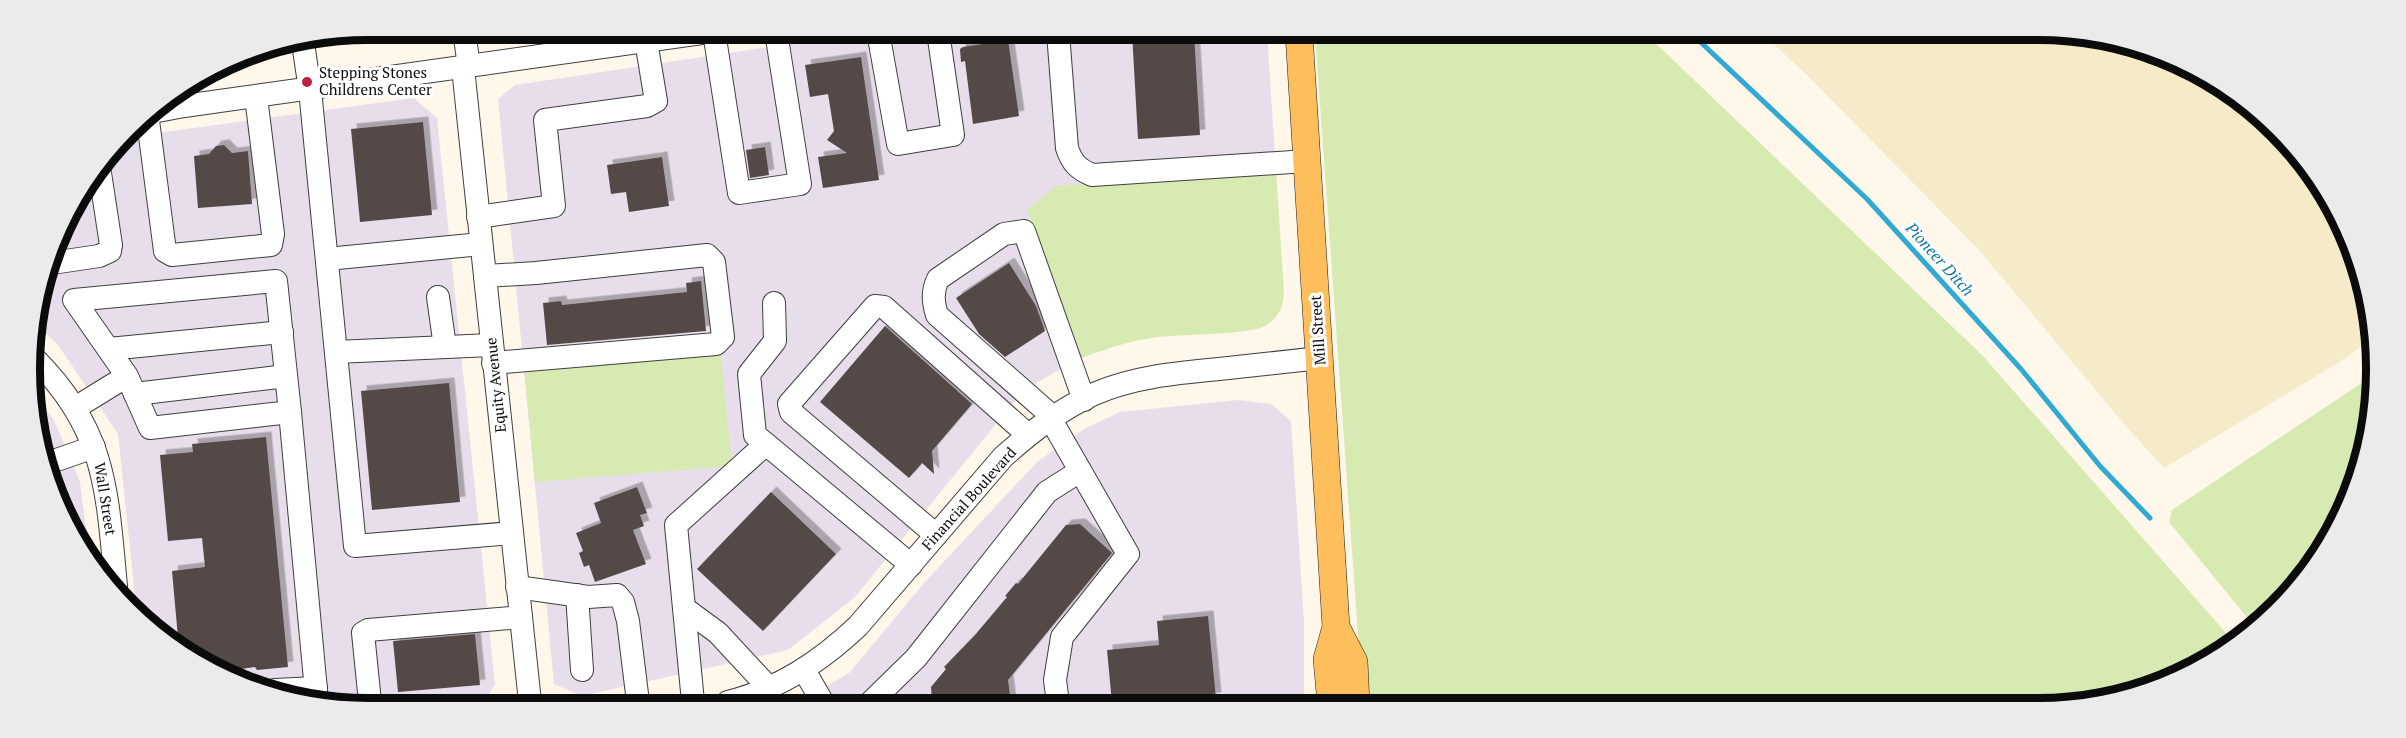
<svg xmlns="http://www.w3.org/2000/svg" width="2406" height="738" font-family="'PT Serif',serif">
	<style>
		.industrial { fill: #e8deeb }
		.farmland { fill: #f5ebc9 }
		.green { fill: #d7eab2 }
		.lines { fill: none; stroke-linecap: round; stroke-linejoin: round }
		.stream { stroke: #31a9d2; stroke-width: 5 }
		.building { fill: #544a47; filter: url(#shadow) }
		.minor-casing { stroke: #3e3e3e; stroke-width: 24 }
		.major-casing { stroke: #1c1c1c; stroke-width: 28 }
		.minor { stroke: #fff; stroke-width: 22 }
		.major { stroke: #febe5b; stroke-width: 27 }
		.poi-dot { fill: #bf1f3e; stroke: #fff; stroke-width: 2 }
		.labels { text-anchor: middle; stroke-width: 6; stroke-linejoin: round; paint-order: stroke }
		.poi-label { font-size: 15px; fill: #0b0b0b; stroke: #fff; text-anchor: start }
		.street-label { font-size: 15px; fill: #0b0b0b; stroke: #fff }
		.water-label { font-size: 16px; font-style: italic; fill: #1177a0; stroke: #fff }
		.rim { fill: none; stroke: #0b0b0b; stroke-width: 8 }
	</style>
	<defs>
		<filter id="shadow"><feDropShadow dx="5.5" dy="-5.5" stdDeviation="0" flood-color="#0004"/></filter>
	</defs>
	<rect width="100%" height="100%" fill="#fff7e9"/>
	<g class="industrial">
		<path d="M 869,32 L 1267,33 L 1276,171 L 1027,209 L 1079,359 L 1038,382 L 1018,397 L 855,597 L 788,650 L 582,696 L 554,684 L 498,99 L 515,85 Z"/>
		<path d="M 414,98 L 437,118 L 495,685 L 483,702 L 303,701 L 181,651 L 136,606 L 118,434 L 58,345 L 34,322 L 65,219 L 128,137 Z"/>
		<path d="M 1238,400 L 1271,404 L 1291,421 L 1304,622 L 1304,704 L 800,702 L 849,673 L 924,583 L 1037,462 L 1084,429 L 1120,412 Z"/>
		<path d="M 38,401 L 54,420 L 80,482 L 90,560 L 41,456 Z"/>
	</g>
	<path class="farmland" d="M 1764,35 L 2103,37 L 2226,87 L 2319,181 L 2370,303 L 2370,339 L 2346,358 L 2164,468 L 2124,424 L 1980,251 L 1807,75 Z"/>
	<g class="green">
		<path d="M 1315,34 L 1647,35 L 1983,356 L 2233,641 L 2167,682 L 2081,705 L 1363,704 Z"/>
		<path d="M 1276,171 L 1284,292 C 1284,306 1278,319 1265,326 C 1249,335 1182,334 1159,337 C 1131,340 1105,349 1079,359 L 1027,209 L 1057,186 Z"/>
		<path d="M 720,349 L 732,466 L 535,482 L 524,367 Z"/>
		<path d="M 2369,378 L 2369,435 L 2331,538 L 2261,624 L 2255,627 L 2169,522 L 2172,510 Z"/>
	</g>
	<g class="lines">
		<path class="stream" d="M 1693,35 L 1867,199 L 2021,369 L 2100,466 L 2150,518"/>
	</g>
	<g class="building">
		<path d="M 1132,33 L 1194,33 L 1200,135 L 1138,139 Z"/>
		<path d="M 1008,40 L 1019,116 L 973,124 L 965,61 L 961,62 L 960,49 L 963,47 Z"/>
		<path d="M 861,57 L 879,180 L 823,188 L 818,157 L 847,153 L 827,140 L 834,131 L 828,94 L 810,97 L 805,65 Z"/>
		<path d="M 423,122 L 432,215 L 360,222 L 351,129 Z"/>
		<path d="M 224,145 L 232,153 L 248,151 L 252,204 L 198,208 L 194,156 L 209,154 L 216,146 Z"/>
		<path d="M 765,147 L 769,175 L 750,178 L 746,150 Z"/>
		<path d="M 662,157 L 669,206 L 629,212 L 626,192 L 611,194 L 607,165 Z"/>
		<path d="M 1009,263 L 1036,306 L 1045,331 L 1005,357 L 979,334 L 956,298 Z"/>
		<path d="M 701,281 L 706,331 L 547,345 L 543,303 L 561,301 L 562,305 L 687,292 L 686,283 Z"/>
		<path d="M 885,326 L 972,404 L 932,451 L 934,474 L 922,463 L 909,478 L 820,402 Z"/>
		<path d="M 449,383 L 460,502 L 372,510 L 361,391 Z"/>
		<path d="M 266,437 L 288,667 L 257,670 L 255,667 L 241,669 L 237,674 L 179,649 L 172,571 L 205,567 L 202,538 L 168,541 L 160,455 L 193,452 L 192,444 Z"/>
		<path d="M 637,487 L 647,513 L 640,515 L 644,526 L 633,530 L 646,564 L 595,582 L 589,565 L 584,567 L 579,553 L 583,551 L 576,533 L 601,523 L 594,503 Z"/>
		<path d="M 771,492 L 836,554 L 763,631 L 697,569 Z"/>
		<path d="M 1080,524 L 1112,553 L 1008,680 L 1011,703 L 932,703 L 931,687 L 946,669 L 944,667 L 975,635 L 1007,597 L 1005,596 L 1016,583 L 1018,584 L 1066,525 Z"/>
		<path d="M 1208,616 L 1216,698 L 1167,703 L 1112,703 L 1107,650 L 1159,645 L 1157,621 Z"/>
		<path d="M 475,634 L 480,685 L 398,692 L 393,641 Z"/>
	</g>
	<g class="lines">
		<g class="minor-casing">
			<g id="minor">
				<path d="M 464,30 L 469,67"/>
				<path d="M 714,32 L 739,193 L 800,184 L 776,32"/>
				<path d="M 878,32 L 898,144 L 953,135 L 938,32"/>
				<path d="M 1058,33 L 1067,148 C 1072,163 1078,169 1092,175 L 1307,161"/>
				<path d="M 303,43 L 310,90 L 355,546 L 512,533"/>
				<path d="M 463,68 L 530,702"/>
				<path d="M 147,113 L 184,106 L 716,31"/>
				<path d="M 147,113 L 165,251 L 172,255 L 271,245 L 273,234 L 256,97"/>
				<path d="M 478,217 L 554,206 L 545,120 L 647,106 L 656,101 L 646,41"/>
				<path d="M 327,259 L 481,244"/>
				<path d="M 52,263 L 99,256 L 110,251 L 111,245 L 100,173"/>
				<path d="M 485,276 L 536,273 L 707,255 L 714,262 L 723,337 L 716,344 L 493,363"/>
				<path d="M 438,297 L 445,347"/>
				<path d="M 109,349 L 282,332"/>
				<path d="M 336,352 L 491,345"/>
				<path d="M 35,359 C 107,431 107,492 116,586"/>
				<path d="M 135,394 L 286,376"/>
				<path d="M 75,408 L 127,376 L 150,428 L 290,412 L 276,281 L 74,300 L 127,376"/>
				<path d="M 290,412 L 317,701"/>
				<path d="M 1053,417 L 937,315 C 933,302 932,291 938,279 L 1004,234 L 1024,231 L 1084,400"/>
				<path d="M 1050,418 L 1128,554 L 1062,637 L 1055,680 L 1058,703"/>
				<path d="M 766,444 L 755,435 L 749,374 L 775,341 L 774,303"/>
				<path d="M 45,464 L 94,447"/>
				<path d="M 936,535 L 791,412 L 789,404 L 875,306 L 884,307 L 1028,435"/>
				<path d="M 517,587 L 588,597 L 617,595 L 623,602 L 628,621 L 638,702"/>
				<path d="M 577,595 L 582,670"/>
				<path d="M 684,608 L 718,633 L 769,688"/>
				<path d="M 804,670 L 823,703"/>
				<path d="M 275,690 L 316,688"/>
				<path d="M 370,702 L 363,633 L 368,630 L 521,617"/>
				<path d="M 693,702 L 676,525 L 766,444 L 911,565"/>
				<path d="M 728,702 C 779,689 820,662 858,626 L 1003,457 C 1031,432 1059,410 1094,394 C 1133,377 1176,373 1219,369 C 1253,365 1286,362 1320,358"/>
				<path d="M 870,703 L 916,658 L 1047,492 L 1080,471"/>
			</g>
		</g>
		<g class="major-casing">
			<g id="major">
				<path d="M 1299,34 L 1336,627 L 1327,659 L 1331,704"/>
				<path d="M 1336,627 L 1354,662 L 1356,704"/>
			</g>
		</g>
		<use href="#minor" class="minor"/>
		<use href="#major" class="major"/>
	</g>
	<circle class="poi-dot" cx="307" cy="82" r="6"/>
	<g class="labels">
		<g class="poi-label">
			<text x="319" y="78">Stepping Stones<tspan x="319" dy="17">Childrens Center</tspan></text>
		</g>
		<g class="street-label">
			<text transform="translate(1318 330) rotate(-94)" y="5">Mill Street</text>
			<text transform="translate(496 385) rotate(-96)" y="5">Equity Avenue</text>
			<text transform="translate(105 499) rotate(81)" y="5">Wall Street</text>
			<text transform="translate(969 499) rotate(-48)" y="5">Financial Boulevard</text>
		</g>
		<g class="water-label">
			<text transform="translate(1940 259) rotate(48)" y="6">Pioneer Ditch</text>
		</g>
	</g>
	<path d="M0 0H2406V738H0ZM368 40H2038A328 328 0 0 1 2366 368V370A328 328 0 0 1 2038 698H368A328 328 0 0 1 40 370V368A328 328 0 0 1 368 40Z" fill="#ebebeb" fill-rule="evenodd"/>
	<path class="rim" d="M368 40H2038A328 328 0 0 1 2366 368V370A328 328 0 0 1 2038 698H368A328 328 0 0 1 40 370V368A328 328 0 0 1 368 40Z"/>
</svg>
